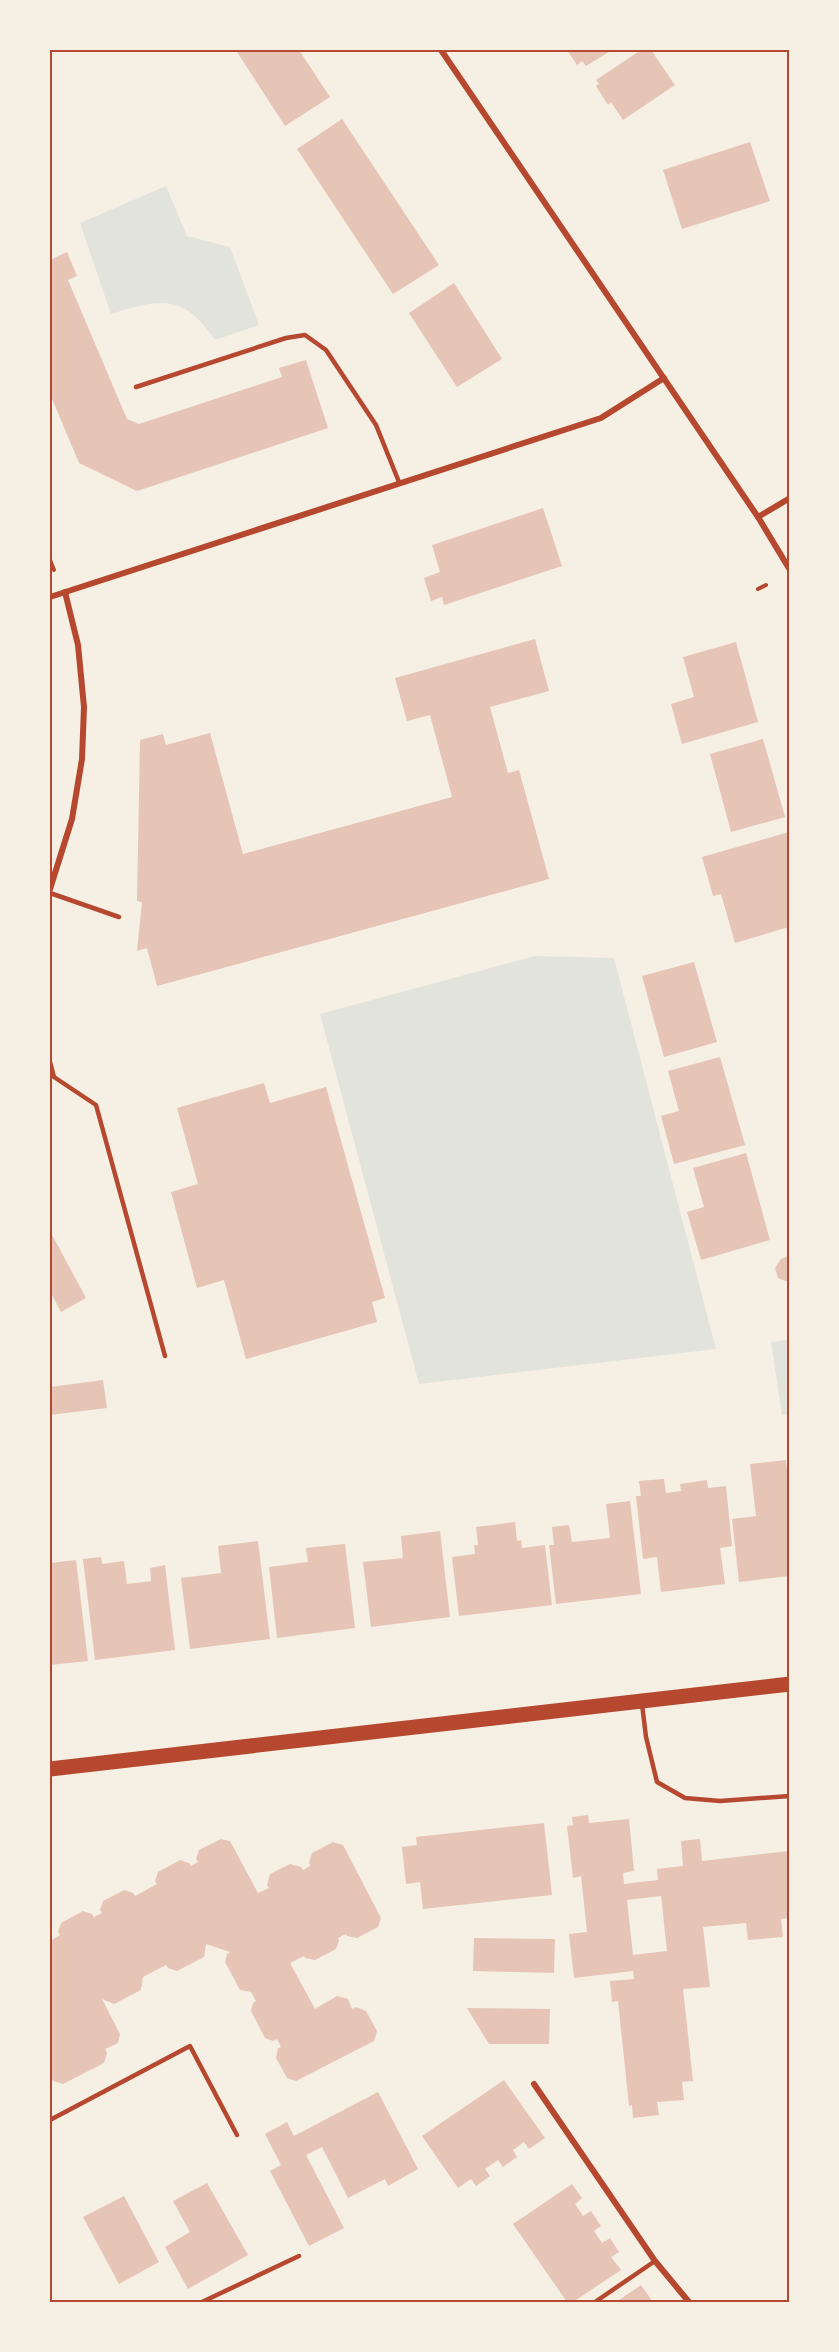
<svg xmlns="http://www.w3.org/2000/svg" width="839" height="2352" font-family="'Sofia Sans Condensed',sans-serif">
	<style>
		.green { fill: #e2e4dc }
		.building { fill: #e6c5b7; fill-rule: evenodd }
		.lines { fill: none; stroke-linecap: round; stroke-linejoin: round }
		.path { stroke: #b5482f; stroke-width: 4 }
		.service { stroke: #b5482f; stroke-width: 4.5 }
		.minor { stroke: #b5482f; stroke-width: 6 }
		.primary { stroke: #b5482f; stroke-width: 15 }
		.neatline { fill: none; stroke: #b5482f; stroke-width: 2 }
	</style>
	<rect width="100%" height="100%" fill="#f6efe4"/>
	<g class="green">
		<path d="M 166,186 L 187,236 L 230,247 L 259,325 L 215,340 C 183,293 160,299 111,314 L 80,223 Z"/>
		<path d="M 535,956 L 614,958 L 716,1349 L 419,1384 L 320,1014 Z"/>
		<path d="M 789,1340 L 789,1414 L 782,1415 L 771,1342 Z"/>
	</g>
	<g class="building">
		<path d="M 241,50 L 299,50 L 330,97 L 285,126 L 237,52 Z"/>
		<path d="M 567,50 L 612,50 L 586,66 L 582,61 L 577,65 Z"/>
		<path d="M 641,50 L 651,50 L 675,85 L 623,120 L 611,102 L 608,105 L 596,86 L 599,84 L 596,80 Z"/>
		<path d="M 342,119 L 439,265 L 393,294 L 297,149 Z"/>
		<path d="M 750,142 L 770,201 L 682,229 L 663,170 Z"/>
		<path d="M 67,252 L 77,276 L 68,280 L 127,419 L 139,424 L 282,377 L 279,368 L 306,360 L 328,428 L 137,491 L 79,463 L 50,394 L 50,260 Z"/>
		<path d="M 454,283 L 502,359 L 457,387 L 409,313 Z"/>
		<path d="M 543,508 L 562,566 L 444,605 L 442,597 L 431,601 L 424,578 L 440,572 L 432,545 Z"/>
		<path d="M 535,639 L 549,691 L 490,707 L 508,773 L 519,770 L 549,879 L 157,986 L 147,948 L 137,951 L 142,902 L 137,901 L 140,740 L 163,734 L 166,745 L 210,733 L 243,854 L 452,797 L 430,715 L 407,721 L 395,678 Z"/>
		<path d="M 736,642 L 758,722 L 682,744 L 671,704 L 694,697 L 683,657 Z"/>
		<path d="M 763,739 L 785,817 L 731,832 L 710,754 Z"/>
		<path d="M 789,832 L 789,927 L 735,943 L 721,894 L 713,896 L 702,857 Z"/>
		<path d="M 694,962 L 717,1042 L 664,1057 L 642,976 Z"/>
		<path d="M 720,1057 L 745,1145 L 674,1164 L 661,1116 L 679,1111 L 668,1071 Z"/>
		<path d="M 264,1083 L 270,1103 L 326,1087 L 385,1298 L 372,1302 L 377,1322 L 246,1359 L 224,1280 L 197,1288 L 171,1192 L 198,1184 L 177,1108 Z"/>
		<path d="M 746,1153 L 770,1240 L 701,1260 L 687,1212 L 704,1207 L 693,1168 Z"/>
		<path d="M 50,1231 L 86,1298 L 61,1312 L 50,1291 Z"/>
		<path d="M 789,1256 L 789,1282 L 788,1282 L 778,1278 L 775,1268 L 781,1259 Z"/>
		<path d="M 103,1380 L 107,1408 L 50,1415 L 50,1387 Z"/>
		<path d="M 786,1460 L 789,1491 L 789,1576 L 739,1582 L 732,1519 L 756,1516 L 750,1464 Z"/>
		<path d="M 664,1479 L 666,1493 L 681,1491 L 680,1484 L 707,1480 L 708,1488 L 726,1486 L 732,1546 L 720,1548 L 725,1584 L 661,1592 L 657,1557 L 643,1559 L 636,1496 L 641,1496 L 639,1481 Z"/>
		<path d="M 630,1501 L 641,1594 L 556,1604 L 549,1545 L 554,1545 L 552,1527 L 569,1525 L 572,1542 L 610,1538 L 606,1504 Z"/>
		<path d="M 515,1522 L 517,1541 L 521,1540 L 522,1548 L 545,1545 L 552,1605 L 459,1616 L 452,1557 L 475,1554 L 474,1545 L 478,1545 L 476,1527 Z"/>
		<path d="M 440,1531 L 450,1617 L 371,1627 L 363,1562 L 403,1558 L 401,1536 Z"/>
		<path d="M 258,1541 L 270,1639 L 190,1649 L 181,1578 L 221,1573 L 218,1546 Z"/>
		<path d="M 345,1544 L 355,1628 L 277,1638 L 269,1567 L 308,1562 L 306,1548 Z"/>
		<path d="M 101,1557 L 102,1564 L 124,1561 L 127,1584 L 151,1581 L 150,1568 L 165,1565 L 175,1650 L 95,1660 L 83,1559 Z"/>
		<path d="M 76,1560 L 88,1661 L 50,1665 L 50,1563 Z"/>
		<path d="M 588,1815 L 589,1823 L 629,1819 L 634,1871 L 623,1873 L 624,1884 L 658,1880 L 657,1869 L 683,1866 L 681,1841 L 700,1839 L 702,1861 L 789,1851 L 789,1918 L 781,1919 L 783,1937 L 748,1940 L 746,1923 L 703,1927 L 710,1987 L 683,1989 L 693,2081 L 682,2082 L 684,2100 L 657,2102 L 659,2115 L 633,2118 L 632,2105 L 629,2106 L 618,2001 L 612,2002 L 610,1981 L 634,1979 L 633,1971 L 574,1978 L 569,1934 L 587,1932 L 581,1876 L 573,1878 L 567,1826 L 573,1825 L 572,1817 ZM 661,1896 L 667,1951 L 633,1955 L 627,1900 Z"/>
		<path d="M 544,1823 L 552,1895 L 423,1909 L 420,1882 L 406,1884 L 402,1847 L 417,1845 L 416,1837 Z"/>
		<path d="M 221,1839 L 230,1841 L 258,1893 L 269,1888 L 267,1885 L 270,1874 L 290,1864 L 301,1867 L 303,1870 L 310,1866 L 309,1863 L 312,1853 L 333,1842 L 343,1845 L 381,1918 L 378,1927 L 357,1938 L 347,1936 L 346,1934 L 338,1938 L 339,1941 L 336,1949 L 315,1960 L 305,1958 L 304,1956 L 290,1963 L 315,2009 L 337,1996 L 348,1999 L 352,2009 L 356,2007 L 366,2011 L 377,2031 L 374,2041 L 296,2081 L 287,2078 L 276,2058 L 278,2048 L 281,2047 L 277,2039 L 273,2041 L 265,2038 L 251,2011 L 253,2003 L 256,2001 L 251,1992 L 240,1990 L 225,1962 L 227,1954 L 230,1952 L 206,1944 L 204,1957 L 177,1971 L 168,1968 L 166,1965 L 143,1977 L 141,1990 L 114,2004 L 102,1999 L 120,2034 L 118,2043 L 105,2049 L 107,2053 L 104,2063 L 63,2084 L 53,2081 L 50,2074 L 50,1941 L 60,1935 L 58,1932 L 61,1923 L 83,1911 L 92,1914 L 94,1917 L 102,1913 L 100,1910 L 103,1901 L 124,1890 L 133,1893 L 135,1896 L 157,1884 L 155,1881 L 158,1872 L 180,1860 L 189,1863 L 191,1866 L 198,1862 L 196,1859 L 199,1850 Z"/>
		<path d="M 474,1938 L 555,1939 L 554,1973 L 473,1971 Z"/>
		<path d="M 467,2008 L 550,2009 L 549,2044 L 489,2044 Z"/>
		<path d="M 504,2080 L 545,2138 L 529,2149 L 524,2142 L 513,2150 L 517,2157 L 503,2167 L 498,2160 L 485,2169 L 490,2176 L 476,2186 L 471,2179 L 458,2188 L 422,2136 Z"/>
		<path d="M 378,2092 L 418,2169 L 388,2186 L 385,2179 L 348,2198 L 322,2147 L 306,2155 L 344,2228 L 309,2246 L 270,2171 L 281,2165 L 265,2134 L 287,2122 L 294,2136 Z"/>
		<path d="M 207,2183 L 248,2255 L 188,2289 L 165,2247 L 190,2232 L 173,2201 Z"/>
		<path d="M 572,2184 L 582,2198 L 575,2204 L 583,2216 L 591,2211 L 601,2226 L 594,2231 L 602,2243 L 610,2238 L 619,2252 L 611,2257 L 621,2270 L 573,2302 L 567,2302 L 513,2224 Z"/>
		<path d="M 124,2196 L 159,2262 L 119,2284 L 83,2217 Z"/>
		<path d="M 641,2285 L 653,2302 L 616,2302 Z"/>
	</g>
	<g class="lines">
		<g class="path">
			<path d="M 50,560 L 54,570"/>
			<path d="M 758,589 L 766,585"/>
		</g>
		<g class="service">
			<path d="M 136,387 L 286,338 L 305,335 L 326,350 L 376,425 L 399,482"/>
			<path d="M 50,893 L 119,917"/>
			<path d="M 50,1062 L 54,1077 L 96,1105 L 165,1356"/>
			<path d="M 642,1704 L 646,1737 L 657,1782 L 685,1798 L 720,1801 L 790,1796"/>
			<path d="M 50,2120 L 190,2046 L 237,2135"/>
			<path d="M 202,2302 L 299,2256"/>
			<path d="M 595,2302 L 655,2261"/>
		</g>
		<g class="minor">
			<path d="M 441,50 L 758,517 L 790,570"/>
			<path d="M 758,517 L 790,498"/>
			<path d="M 50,597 L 601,418 L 664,378"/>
			<path d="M 50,889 L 72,819 L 82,759 L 84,707 L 78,645 L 65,592"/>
			<path d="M 534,2084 L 655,2261 L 689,2302"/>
		</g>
		<path class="primary" d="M 50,1769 L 790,1684"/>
	</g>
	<rect width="839" height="2352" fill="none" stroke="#f6efe4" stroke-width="102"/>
	<rect x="51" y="51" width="737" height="2250" class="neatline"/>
</svg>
